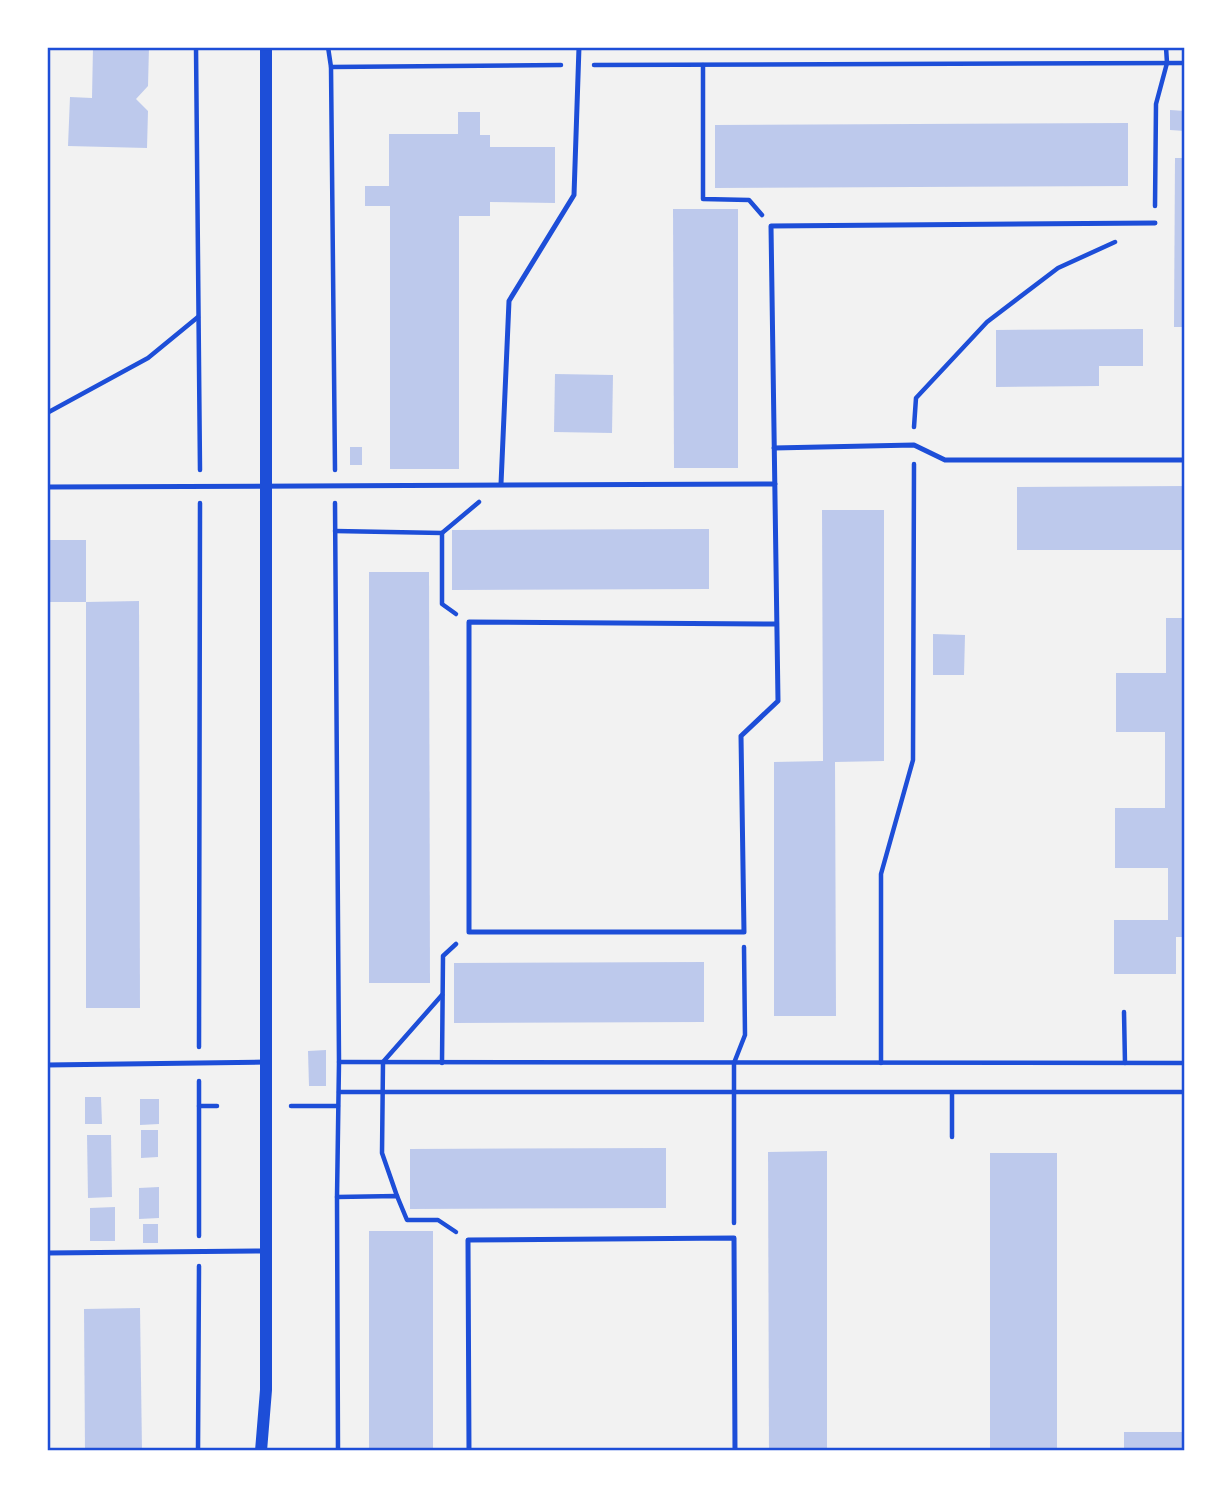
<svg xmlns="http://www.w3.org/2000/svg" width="1232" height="1498" font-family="Montserrat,sans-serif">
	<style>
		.building { fill: #bdc9ec }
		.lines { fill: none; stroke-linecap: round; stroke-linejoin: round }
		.path { stroke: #1d4ed8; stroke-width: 4.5 }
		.service { stroke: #1d4ed8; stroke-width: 5 }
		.tertiary { stroke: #1d4ed8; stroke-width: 12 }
		.neatline { fill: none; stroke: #1d4ed8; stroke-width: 2.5 }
	</style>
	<rect width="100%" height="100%" fill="#f2f2f2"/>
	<g class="building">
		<path d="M 93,47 L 149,47 L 148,86 L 136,99 L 148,111 L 147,148 L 68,146 L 70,97 L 92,98 Z"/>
		<path d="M 1170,110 L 1185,111 L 1185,131 L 1170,130 Z"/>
		<path d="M 458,112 L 480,112 L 480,135 L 490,135 L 490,147 L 555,147 L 555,203 L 490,202 L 490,216 L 459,216 L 459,469 L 390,469 L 390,206 L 365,206 L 365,186 L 389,186 L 389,134 L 458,134 Z"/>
		<path d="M 1128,123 L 1128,186 L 715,188 L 715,125 Z"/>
		<path d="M 1175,158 L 1185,158 L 1185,327 L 1174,327 Z"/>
		<path d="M 673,209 L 738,209 L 738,468 L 674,468 Z"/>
		<path d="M 1143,329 L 1143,366 L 1099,366 L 1099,386 L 996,387 L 996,330 Z"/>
		<path d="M 555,374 L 613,375 L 612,433 L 554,432 Z"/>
		<rect x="350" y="447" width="12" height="18"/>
		<path d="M 1185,486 L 1185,550 L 1017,550 L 1017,487 Z"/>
		<path d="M 822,510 L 884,510 L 884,761 L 835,762 L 836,1016 L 774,1016 L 774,762 L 823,761 Z"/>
		<path d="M 709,529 L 709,589 L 452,590 L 452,530 Z"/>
		<rect x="47" y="540" width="39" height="62"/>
		<path d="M 369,572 L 429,572 L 430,983 L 369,983 Z"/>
		<path d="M 139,601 L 140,1008 L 86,1008 L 86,602 Z"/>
		<path d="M 1166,618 L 1185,618 L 1185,937 L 1176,937 L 1176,974 L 1114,974 L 1114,920 L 1168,920 L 1168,868 L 1115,868 L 1115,808 L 1165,808 L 1165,732 L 1116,732 L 1116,673 L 1166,673 Z"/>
		<path d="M 933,634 L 965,635 L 964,675 L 933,675 Z"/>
		<path d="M 704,962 L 704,1022 L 454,1023 L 454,963 Z"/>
		<path d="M 326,1050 L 326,1086 L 309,1086 L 308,1051 Z"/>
		<path d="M 85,1097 L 101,1097 L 102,1124 L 85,1124 Z"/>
		<path d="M 140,1099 L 159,1099 L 159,1124 L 140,1125 Z"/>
		<path d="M 141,1130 L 158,1130 L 158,1157 L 141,1158 Z"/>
		<path d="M 87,1135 L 111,1135 L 112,1197 L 88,1198 Z"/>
		<path d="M 666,1148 L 666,1208 L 410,1209 L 410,1149 Z"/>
		<path d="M 827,1151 L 827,1451 L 769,1451 L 768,1152 Z"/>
		<rect x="990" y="1153" width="67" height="298"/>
		<path d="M 159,1187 L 159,1218 L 139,1219 L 139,1188 Z"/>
		<path d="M 115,1207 L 115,1241 L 90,1241 L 90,1208 Z"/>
		<rect x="143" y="1224" width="15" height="19"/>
		<rect x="369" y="1231" width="64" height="220"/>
		<path d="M 140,1308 L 142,1451 L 85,1451 L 84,1309 Z"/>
		<rect x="1124" y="1432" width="61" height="19"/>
	</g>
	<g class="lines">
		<g class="path">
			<path d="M 196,47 L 200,470"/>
			<path d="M 328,47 L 331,67 L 335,470"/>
			<path d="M 594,65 L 1185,63"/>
			<path d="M 703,65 L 703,199 L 749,200 L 762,215"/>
			<path d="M 331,67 L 561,65"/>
			<path d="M 1155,206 L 1156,104 L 1167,63 L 1166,47"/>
			<path d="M 47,413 L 148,358 L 198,317"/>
			<path d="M 914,427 L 916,398 L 987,322 L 1058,268 L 1115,242"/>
			<path d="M 335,503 L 339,1062 L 337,1197 L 338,1451"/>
			<path d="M 335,531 L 442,533 L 442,604 L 456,614"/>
			<path d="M 442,533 L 479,502"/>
			<path d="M 1124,1012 L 1125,1063"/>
			<path d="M 199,1047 L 200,503"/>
			<path d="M 339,1062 L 1185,1063"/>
			<path d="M 442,1063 L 443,956 L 456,944"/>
			<path d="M 881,1063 L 881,874 L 913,760 L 914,464"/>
			<path d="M 339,1092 L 1185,1092"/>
			<path d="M 952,1093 L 952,1137"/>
			<path d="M 199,1106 L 217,1106"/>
			<path d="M 291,1106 L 338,1106"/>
			<path d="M 397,1196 L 382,1153 L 383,1062 L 442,995"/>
			<path d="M 337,1197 L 397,1196 L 407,1220 L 438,1220 L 456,1232"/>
			<path d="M 734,1223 L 734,1063 L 745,1035 L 744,947"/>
			<path d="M 199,1236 L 199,1081"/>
			<path d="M 198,1451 L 199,1266"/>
		</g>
		<g class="service">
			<path d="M 774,448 L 914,445 L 945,460 L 1185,460"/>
			<path d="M 501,484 L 509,301 L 574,195 L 579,47"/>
			<path d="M 47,487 L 775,484"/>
			<path d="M 777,624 L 469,622 L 469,932 L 744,932 L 741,736 L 778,701 L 771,226 L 1155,223"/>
			<path d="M 47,1065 L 266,1062"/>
			<path d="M 47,1253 L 265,1251"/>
			<path d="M 469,1451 L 468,1240 L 734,1238 L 735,1451"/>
		</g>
		<path class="tertiary" d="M 261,1451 L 266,1390 L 266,47"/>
	</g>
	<rect width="1232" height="1498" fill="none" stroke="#ffffff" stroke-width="98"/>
	<rect x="49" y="49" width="1134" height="1400" class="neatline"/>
</svg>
